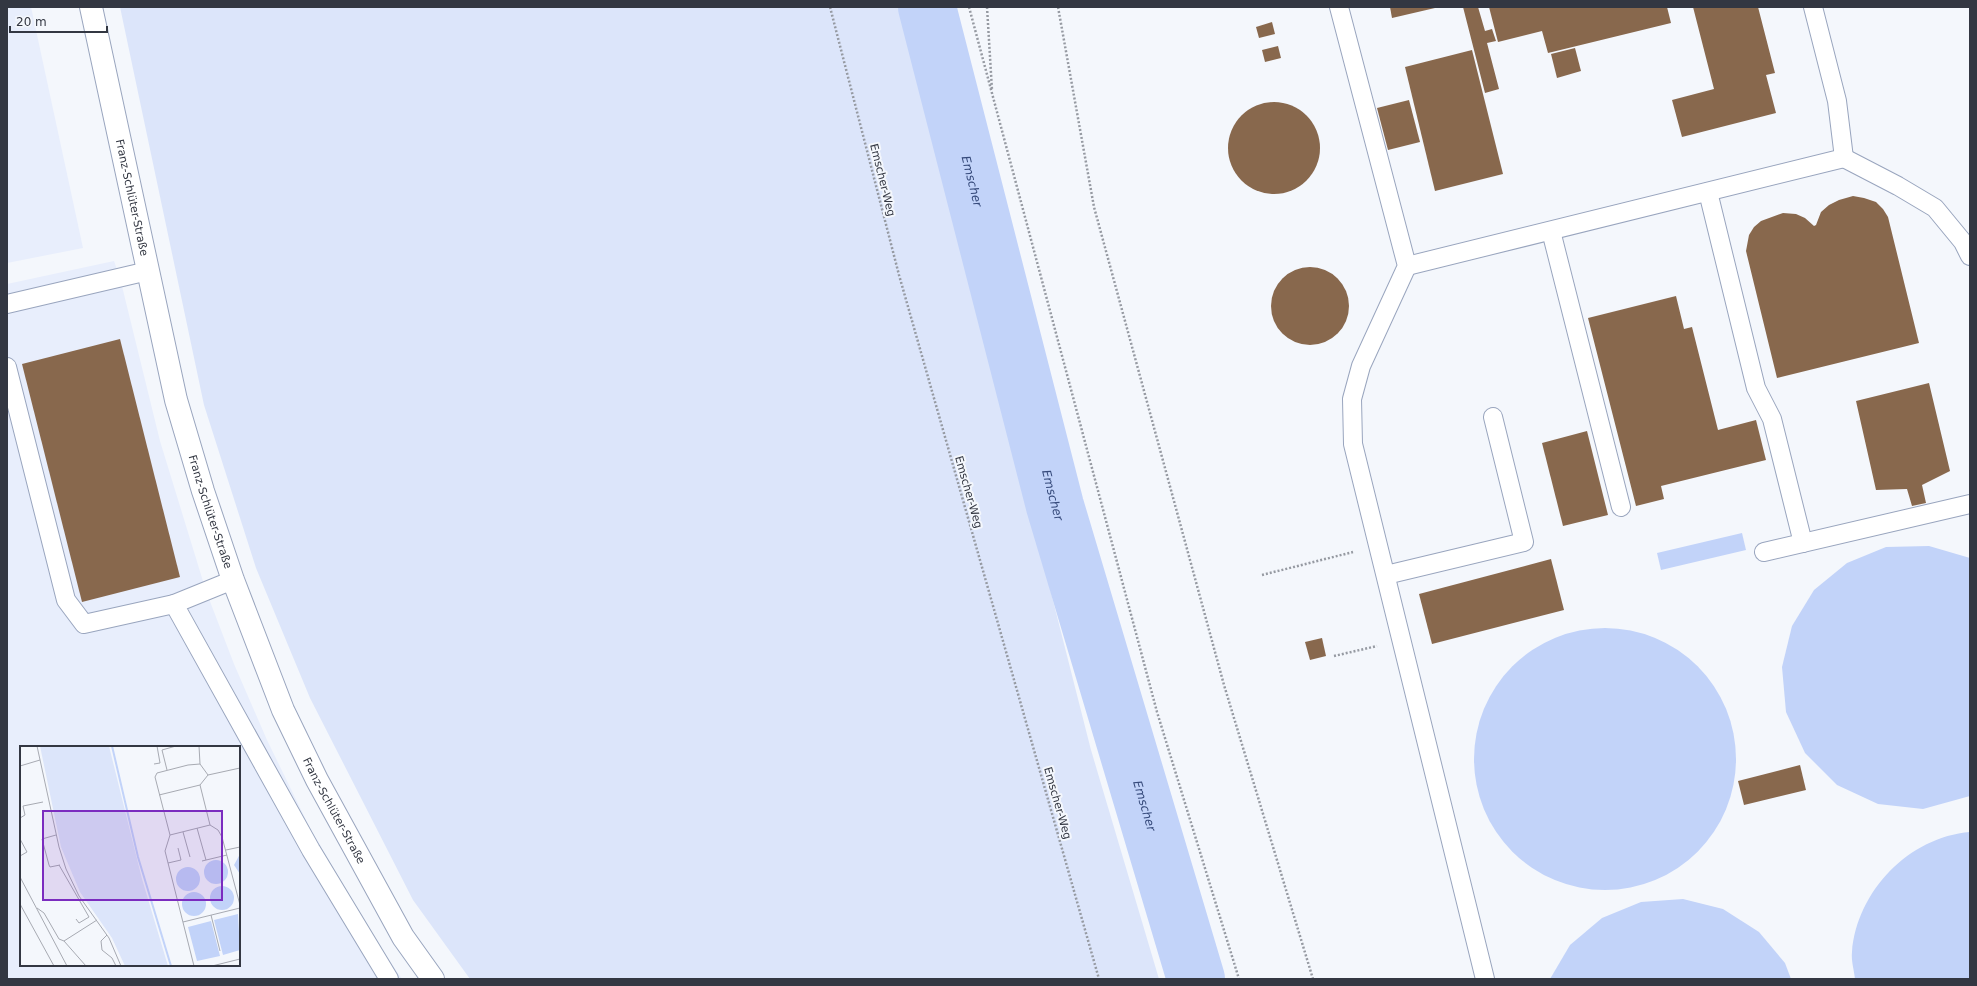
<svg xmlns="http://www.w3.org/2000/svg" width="1977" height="986" font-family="'DejaVu Sans',sans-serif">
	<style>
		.built { fill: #e8eefc; fill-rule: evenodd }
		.green { fill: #dce5fa }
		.water { fill: #c2d3f9 }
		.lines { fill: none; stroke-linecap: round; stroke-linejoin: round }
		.river { stroke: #c2d3f9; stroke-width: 58 }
		.building { fill: #88684d }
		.service-casing { stroke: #99a5be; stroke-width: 20 }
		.minor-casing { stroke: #99a5be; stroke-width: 24 }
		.path { stroke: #969aa2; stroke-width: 2.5; stroke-dasharray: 2 2; stroke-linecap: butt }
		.service { stroke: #fff; stroke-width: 18 }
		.minor { stroke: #fff; stroke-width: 22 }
		.labels { text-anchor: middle; stroke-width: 4; stroke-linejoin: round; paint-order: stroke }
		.street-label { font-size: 11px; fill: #333742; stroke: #f4f7fc }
		.water-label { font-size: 12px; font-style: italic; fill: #364a7b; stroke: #f4f7fc }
		.inset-river { fill: none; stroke: #c2d3f9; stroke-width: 2 }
		.inset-road { fill: none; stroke: #a7aab2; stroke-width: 1 }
		.view { fill: #7b2cbf; fill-opacity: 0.15; stroke: #7b2cbf; stroke-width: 2 }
		.inset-edge { fill: none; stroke: #333742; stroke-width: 2 }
	</style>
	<rect width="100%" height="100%" fill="#f4f7fc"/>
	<g class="built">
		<path d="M 7,7 L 31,7 L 83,248 L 7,263 Z"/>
		<path d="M 114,261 L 120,278 L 160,441 L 206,591 L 234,664 L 267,740 L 309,826 L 376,941 L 402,979 L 7,979 L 7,284 ZM 21,747 L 239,747 L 239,965 L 21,965 Z"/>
	</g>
	<path class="green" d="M 120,7 L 902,7 L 1091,750 L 1159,979 L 470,979 L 413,900 L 310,698 L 256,568 L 204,405 Z"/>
	<g class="water">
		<path d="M 1742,533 L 1746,550 L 1661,570 L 1657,553 Z"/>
		<path d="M 1929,546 L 1970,558 L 1970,796 L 1923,809 L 1878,804 L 1837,785 L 1805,753 L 1786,712 L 1782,667 L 1792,626 L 1814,590 L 1847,563 L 1886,547 Z"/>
		<circle cx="1605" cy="759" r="131"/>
		<path d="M 1970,832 L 1970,979 L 1855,979 C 1854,970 1851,960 1852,952 C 1857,891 1909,837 1970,832 Z"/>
		<path d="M 1683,899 L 1723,909 L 1759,932 L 1785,963 L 1791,979 L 1550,979 L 1570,945 L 1602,918 L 1641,902 Z"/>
	</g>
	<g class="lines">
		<path class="river" id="s1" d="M 927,7 L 1055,506 L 1196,979"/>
	</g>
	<g class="building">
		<path d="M 1390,7 L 1435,7 L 1435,8 L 1392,18 Z"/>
		<path d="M 1463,7 L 1478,7 L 1485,31 L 1492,29 L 1496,41 L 1487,43 L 1499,89 L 1485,93 Z"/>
		<path d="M 1489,7 L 1667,7 L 1671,23 L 1548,53 L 1542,31 L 1498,42 Z"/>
		<path d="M 1693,7 L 1758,7 L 1775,73 L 1766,75 L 1776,113 L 1682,137 L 1672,100 L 1714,89 Z"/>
		<path d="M 1272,22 L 1275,34 L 1259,38 L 1256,27 Z"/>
		<path d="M 1278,46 L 1281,58 L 1265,62 L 1262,50 Z"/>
		<path d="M 1575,48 L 1581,71 L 1557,78 L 1551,54 Z"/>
		<path d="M 1472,50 L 1503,174 L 1435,191 L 1405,67 Z"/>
		<path d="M 1409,100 L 1420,142 L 1388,150 L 1377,108 Z"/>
		<circle cx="1274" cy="148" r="46"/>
		<path d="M 1853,196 L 1864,198 L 1876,202 L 1883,209 L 1888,217 L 1919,343 L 1777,378 L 1746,251 L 1749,235 L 1754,227 L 1761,221 L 1783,213 L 1796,214 L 1805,218 L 1814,226 L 1816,225 L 1821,212 L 1829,205 L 1839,200 Z"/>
		<circle cx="1310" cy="306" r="39"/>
		<path d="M 1676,296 L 1684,329 L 1692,327 L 1718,430 L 1756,420 L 1766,460 L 1661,486 L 1664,499 L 1636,506 L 1588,318 Z"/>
		<path d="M 120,339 L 180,577 L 82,602 L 22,364 Z"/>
		<path d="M 1929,383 L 1950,471 L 1922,485 L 1926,503 L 1912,506 L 1907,489 L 1876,490 L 1856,401 Z"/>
		<path d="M 1587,431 L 1608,515 L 1563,526 L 1542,443 Z"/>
		<path d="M 1551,559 L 1564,610 L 1432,644 L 1419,594 Z"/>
		<path d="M 1322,638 L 1326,656 L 1310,660 L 1305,642 Z"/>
		<path d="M 1800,765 L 1806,790 L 1744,805 L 1738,781 Z"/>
	</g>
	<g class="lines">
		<g class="service-casing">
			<g id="service">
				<path d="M 1339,7 L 1407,266 L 1361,366 L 1352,399 L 1353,444 L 1485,979"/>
				<path d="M 1844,158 L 1898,186 L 1935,208 L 1963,242 L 1970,256"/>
				<path d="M 1708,192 L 1756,388 L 1772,419 L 1803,543"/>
				<path d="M 1551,231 L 1621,507"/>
				<path d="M 1407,266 L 1844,158 L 1837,101 L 1813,7"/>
				<path d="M 7,304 L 148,271"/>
				<path d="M 7,367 L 66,600 L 84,624 L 174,604 L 233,580"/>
				<path d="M 1764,552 L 1970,504"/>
				<path d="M 1386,575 L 1524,542 L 1493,417"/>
				<path d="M 174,604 L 311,850 L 389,979"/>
			</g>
		</g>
		<g class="minor-casing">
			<g id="minor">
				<path id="s2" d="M 91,7 L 176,400 L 203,491 L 233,580 L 283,710 L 317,780 L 403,937 L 433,979"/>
			</g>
		</g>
		<g class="path">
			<path d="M 830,7 L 899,275 L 1099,979"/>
			<path d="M 969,7 L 1157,712 L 1239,979"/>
			<path d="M 987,7 L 992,90"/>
			<path d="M 1058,7 L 1094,207 L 1224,685 L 1313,979"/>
			<path d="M 1262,575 L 1353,552"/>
			<path d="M 1334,656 L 1377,646"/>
		</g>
		<use href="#service" class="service"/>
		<use href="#minor" class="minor"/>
	</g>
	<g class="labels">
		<g class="street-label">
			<text transform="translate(883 180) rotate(76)" y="4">Emscher-Weg</text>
			<text dy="4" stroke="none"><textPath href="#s2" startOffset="195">Franz-Schlüter-Straße</textPath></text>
			<text transform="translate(969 492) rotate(74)" y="4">Emscher-Weg</text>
			<text dy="4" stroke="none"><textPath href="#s2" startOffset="519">Franz-Schlüter-Straße</textPath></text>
			<text transform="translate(1058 803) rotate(74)" y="4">Emscher-Weg</text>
			<text dy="4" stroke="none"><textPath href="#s2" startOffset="843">Franz-Schlüter-Straße</textPath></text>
		</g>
		<g class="water-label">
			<text dy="4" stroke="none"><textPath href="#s1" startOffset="180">Emscher</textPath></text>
			<text dy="4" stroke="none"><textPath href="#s1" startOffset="504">Emscher</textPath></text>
			<text dy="4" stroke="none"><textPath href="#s1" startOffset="828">Emscher</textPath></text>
		</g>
	</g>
	<g transform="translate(20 746)">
		<rect width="220" height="220" fill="#f4f7fc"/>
		<path d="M 20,0 L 89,0 L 122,133 L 148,220 L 105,220 L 92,192 L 60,146 L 41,101 Z" fill="#dce5fa"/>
		<path d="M 220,108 L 220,128 L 214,119 ZM184 126a12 12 0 1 1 24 0a12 12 0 1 1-24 0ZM156 133a12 12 0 1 1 24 0a12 12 0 1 1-24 0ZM190 152a12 12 0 1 1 24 0a12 12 0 1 1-24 0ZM162 158a12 12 0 1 1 24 0a12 12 0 1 1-24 0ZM 218,168 L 220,204 L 203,209 L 194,174 ZM 191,175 L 200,210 L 177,215 L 168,181 Z" fill="#c2d3f9"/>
		<path class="inset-river" d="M 92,0 L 118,111 L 151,220"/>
		<path class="inset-road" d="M 17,0 L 39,101 L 46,123 L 59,150 L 89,192 L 101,220M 179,0 L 180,18M 134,18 L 140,17 L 137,0M 0,20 L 20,14M 147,24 L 142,4 L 156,0M 139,49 L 180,39 L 188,29M 0,72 L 5,69 L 3,60 L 23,56M 190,79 L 198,84 L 202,91 L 220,159M 177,82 L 186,114M 163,86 L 170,111M 36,89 L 22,93 L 29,119 L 30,121 L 40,119M 150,89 L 190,79 L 180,39M 0,93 L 7,106 L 0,110M 206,104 L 220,101M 182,115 L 207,109M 148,117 L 161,114 L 158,102M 39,119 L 69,171 L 59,177 L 56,173M 0,131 L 47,220M 0,158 L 34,220M 17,162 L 24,167 L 39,193 L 44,195 L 66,220M 191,169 L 200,205M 163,176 L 220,162M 87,189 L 81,195 L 82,204 L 92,212 L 96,220M 44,195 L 77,174M 174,220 L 145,105 L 150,89 L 135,31 L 137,27 L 168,19 L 180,18 L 188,29 L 220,22M 192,220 L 220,213"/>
		<path class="view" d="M 23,65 L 202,65 L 202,154 L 23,154 Z"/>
		<rect width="220" height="220" class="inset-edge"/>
	</g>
	<rect width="1977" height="986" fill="none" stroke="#333742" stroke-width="16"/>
	<path d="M10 26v6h97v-6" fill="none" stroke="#333742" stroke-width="2"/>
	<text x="16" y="26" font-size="12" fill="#333742" stroke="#f4f7fc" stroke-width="3" paint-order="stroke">20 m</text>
</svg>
